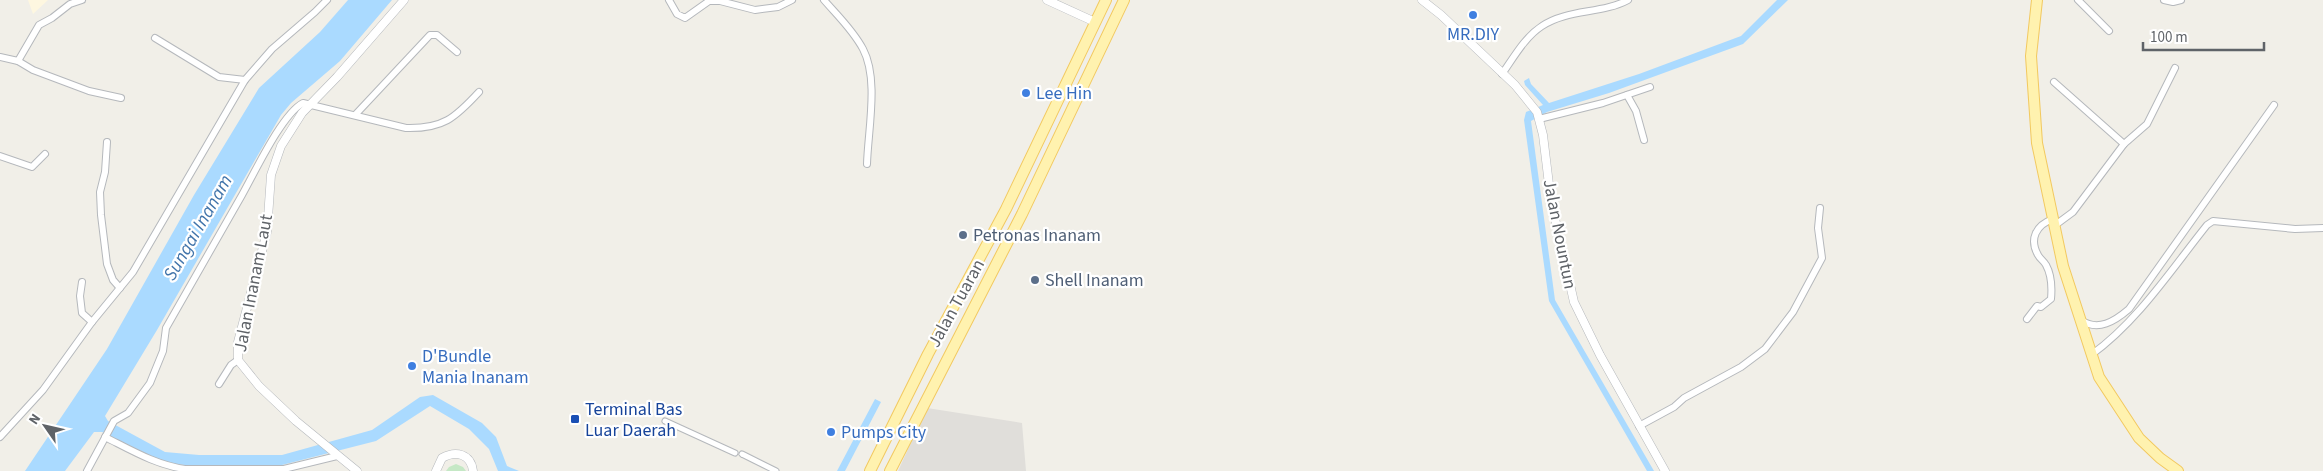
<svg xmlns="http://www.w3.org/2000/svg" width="2323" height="471" font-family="'Source Sans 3',sans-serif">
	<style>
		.commercial { fill: #fef7e0 }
		.industrial { fill: #e0deda }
		.green { fill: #c5e8c5 }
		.water { fill: #aadaff }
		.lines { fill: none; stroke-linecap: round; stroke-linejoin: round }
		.pedestrian-casing { stroke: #b5b8bc; stroke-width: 7 }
		.minor-casing { stroke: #b5b8bc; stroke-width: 8 }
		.tertiary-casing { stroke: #b5b8bc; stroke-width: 9 }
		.primary-casing { stroke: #f2c960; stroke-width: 12 }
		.pedestrian { stroke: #fff; stroke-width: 5 }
		.minor { stroke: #fff; stroke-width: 6 }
		.tertiary { stroke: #fff; stroke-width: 8 }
		.primary { stroke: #fff2af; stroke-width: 10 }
		.shop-dot { fill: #3f7fe0; stroke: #fff; stroke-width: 2 }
		.service-dot { fill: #5c6f8a; stroke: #fff; stroke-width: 2 }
		.transit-dot { fill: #1a4fb4; stroke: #fff; stroke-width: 2 }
		.labels { text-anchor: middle; stroke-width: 4.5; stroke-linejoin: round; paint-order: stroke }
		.shop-label { font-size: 18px; fill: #366cbe; stroke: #fff; text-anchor: start }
		.street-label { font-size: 18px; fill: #5f6368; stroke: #fff }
		.service-label { font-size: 18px; fill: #4e5e75; stroke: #fff; text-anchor: start }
		.transit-label { font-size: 18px; fill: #164399; stroke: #fff; text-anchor: start }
		.water-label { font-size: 19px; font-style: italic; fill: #4174aa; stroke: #fff }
	</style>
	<rect width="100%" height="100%" fill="#f1efe8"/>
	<path class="commercial" d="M 28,0 L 48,0 L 33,14 Z"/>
	<path class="industrial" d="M 927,408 L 1022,423 L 1026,471 L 898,471 Z"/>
	<path class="green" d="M 456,464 L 463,467 L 466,471 L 446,471 L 449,467 Z"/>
	<g class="water">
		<path d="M 348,0 L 392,0 L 340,61 L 291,103 L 281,115 L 157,330 L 105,416 L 108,421 L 165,452 L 199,455 L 282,455 L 372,430 L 420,397 L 433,395 L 482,423 L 496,437 L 507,466 L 519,471 L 498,471 L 489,449 L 469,429 L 430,406 L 376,441 L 278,466 L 198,466 L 172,464 L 161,461 L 102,432 L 94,432 L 65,471 L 25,471 L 107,349 L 194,195 L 259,88 L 320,32 Z"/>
		<path d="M 1777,0 L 1788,0 L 1743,44 L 1609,93 L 1547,112 L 1531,121 L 1555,300 L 1654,471 L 1647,471 L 1549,301 L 1524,120 L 1526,112 L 1543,105 L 1525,85 L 1524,81 L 1529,78 L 1531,84 L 1549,103 L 1639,74 L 1741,36 Z"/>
		<path d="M 875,399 L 881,402 L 845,471 L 837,471 Z"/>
	</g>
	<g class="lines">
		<g class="pedestrian-casing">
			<g id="pedestrian">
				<path d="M 665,421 L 735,453"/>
				<path d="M 742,454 L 776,471"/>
			</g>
		</g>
		<g class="minor-casing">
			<g id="minor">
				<path d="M 669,0 L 677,14 L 685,18 L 709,1 L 720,1 L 755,10 L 778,7 L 792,0"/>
				<path d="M 824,0 C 837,15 853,30 863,49 C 879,79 868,130 867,164"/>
				<path d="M 2078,0 L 2109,31"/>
				<path d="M 2164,0 L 2173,2 L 2181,0"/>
				<path d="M 155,38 L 219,77 L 245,80"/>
				<path d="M 0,57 L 18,61 L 33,70 L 89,91 L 121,98"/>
				<path d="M 18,61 L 39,25 L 52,18 L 70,4 L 82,0"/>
				<path d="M 1502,74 C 1514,57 1525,37 1542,26 C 1567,9 1602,14 1628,0"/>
				<path d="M 2054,82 L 2124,144"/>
				<path d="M 1627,95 L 1636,111 L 1644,140"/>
				<path d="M 356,114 L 430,35 L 437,35 L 457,52"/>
				<path d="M 1539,119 L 1603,103 L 1650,87"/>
				<path d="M 107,142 L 105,172 L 100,192 L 101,215 L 107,264 L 113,280 L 120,288"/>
				<path d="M 0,156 L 32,167 L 45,154"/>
				<path d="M 2054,226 L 2073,212 L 2124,144 L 2147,124 L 2175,68"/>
				<path d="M 82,282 L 80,296 L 82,313 L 92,322"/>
				<path d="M 2027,319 L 2037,306 L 2041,307 L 2051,299 C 2052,288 2051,274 2046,265 C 2044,261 2040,259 2038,255 C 2029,239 2036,225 2053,219"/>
				<path d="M 2081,320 C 2098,332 2115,321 2129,309 L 2274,105"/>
				<path d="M 2091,355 C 2138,321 2171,270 2207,225 L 2213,221 L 2295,229 L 2323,228"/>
				<path d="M 219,384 L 231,365 L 238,360"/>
				<path d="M 1639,426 L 1674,407 L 1684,398 L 1741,367 L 1765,349 L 1793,312 L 1822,258 L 1818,228 L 1820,208"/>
				<path d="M 0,437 L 43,390 L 92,322 L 133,272 L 245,80 L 272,49 L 315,12 L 327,0"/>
				<path d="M 105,437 C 131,450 156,465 185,469 L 284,469 L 337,456"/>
				<path d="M 87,471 L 114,421 L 128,413 L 150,383 L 163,351 L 166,328 C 191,284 217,239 242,195 C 255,172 282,114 303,103 L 406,128 C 443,129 455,118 479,92"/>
			</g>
		</g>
		<g class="tertiary-casing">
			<g id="tertiary">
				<path d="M 1047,0 L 1095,22"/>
				<path d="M 1422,0 L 1441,15 L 1515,85 L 1537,112 L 1543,135 L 1551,201 L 1574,302 L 1600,355 L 1665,471"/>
				<path d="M 357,471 L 296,421 L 259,386 L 238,360 L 238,342 L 267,232 L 271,175 L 281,146 L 302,113 L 337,77 L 404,0"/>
				<path d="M 436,471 L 442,458 C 456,450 471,454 473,471"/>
			</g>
		</g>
		<g class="primary-casing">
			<g id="primary">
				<path d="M 2037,0 L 2031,56 L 2037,143 L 2063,266 L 2099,377 L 2139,438 L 2160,458 L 2178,471"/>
				<path d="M 870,471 L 928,354 L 1006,209 L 1106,0"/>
				<path d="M 890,471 L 1022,214 L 1124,0"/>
			</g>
		</g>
		<use href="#pedestrian" class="pedestrian"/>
		<use href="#minor" class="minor"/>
		<use href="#tertiary" class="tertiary"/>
		<use href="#primary" class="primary"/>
	</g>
	<g class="shop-dot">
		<circle cx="1473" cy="15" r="5"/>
		<circle cx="1026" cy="93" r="5"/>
		<circle cx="412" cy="366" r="5"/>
		<circle cx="831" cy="432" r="5"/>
	</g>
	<g class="service-dot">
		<circle cx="963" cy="235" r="5"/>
		<circle cx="1035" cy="280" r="5"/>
	</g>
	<rect class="transit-dot" x="570" y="414" width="10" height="10" rx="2.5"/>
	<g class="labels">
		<g class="shop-label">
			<text x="1473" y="40" text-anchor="middle">MR.DIY</text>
			<text x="1036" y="99">Lee Hin</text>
			<text x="422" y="362">D'Bundle<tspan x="422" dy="21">Mania Inanam</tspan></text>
			<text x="841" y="438">Pumps City</text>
		</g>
		<g class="street-label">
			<text transform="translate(1560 234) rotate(79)" y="6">Jalan Nountun</text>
			<text transform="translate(253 283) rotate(-79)" y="6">Jalan Inanam Laut</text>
			<text transform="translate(956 303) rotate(-61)" y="6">Jalan Tuaran</text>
		</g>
		<g class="service-label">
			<text x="973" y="241">Petronas Inanam</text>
			<text x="1045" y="286">Shell Inanam</text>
		</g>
		<g class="transit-label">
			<text x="585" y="415">Terminal Bas<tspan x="585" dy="21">Luar Daerah</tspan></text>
		</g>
		<g class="water-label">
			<text transform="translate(197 227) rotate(-60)" y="7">Sungai Inanam</text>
		</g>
	</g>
	<g transform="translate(45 426) rotate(304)" stroke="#ffffff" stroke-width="4" paint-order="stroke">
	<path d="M0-4L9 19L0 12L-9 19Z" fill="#5f6368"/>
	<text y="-8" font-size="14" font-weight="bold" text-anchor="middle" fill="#5f6368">N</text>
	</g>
	<path d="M2143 42v8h121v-8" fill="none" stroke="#5f6368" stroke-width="2.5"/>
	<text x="2150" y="42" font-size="15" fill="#5f6368" stroke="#ffffff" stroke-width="4" paint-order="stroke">100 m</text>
</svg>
